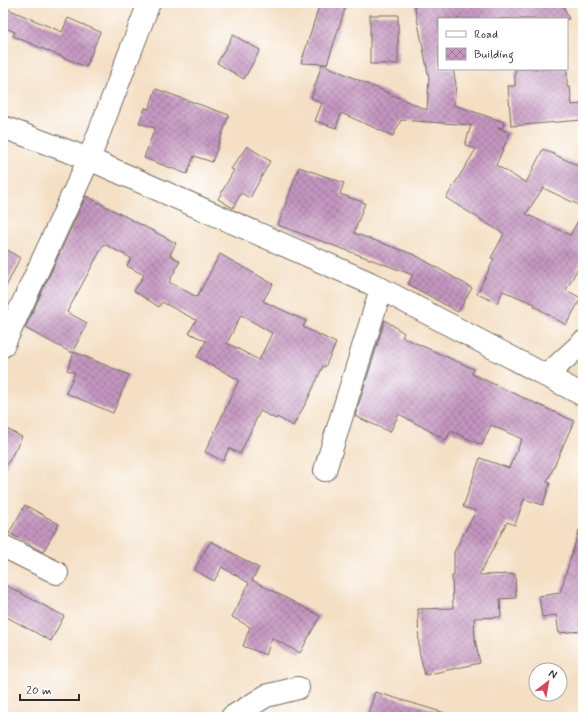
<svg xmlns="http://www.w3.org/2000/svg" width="586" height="720" font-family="Mynerve,sans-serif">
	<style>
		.building { fill: url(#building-cross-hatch); fill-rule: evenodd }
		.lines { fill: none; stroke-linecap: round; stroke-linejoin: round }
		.minor-casing { stroke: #716a61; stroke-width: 24 }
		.minor { stroke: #fff; stroke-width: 22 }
	</style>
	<defs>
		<pattern id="building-cross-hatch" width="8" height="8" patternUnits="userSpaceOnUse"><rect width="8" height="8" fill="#c495bf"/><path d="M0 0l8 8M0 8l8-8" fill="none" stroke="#9f7a9b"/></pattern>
	</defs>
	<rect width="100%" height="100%" fill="#fff"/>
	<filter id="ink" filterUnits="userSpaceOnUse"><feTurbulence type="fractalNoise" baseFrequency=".025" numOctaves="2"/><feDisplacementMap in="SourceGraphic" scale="8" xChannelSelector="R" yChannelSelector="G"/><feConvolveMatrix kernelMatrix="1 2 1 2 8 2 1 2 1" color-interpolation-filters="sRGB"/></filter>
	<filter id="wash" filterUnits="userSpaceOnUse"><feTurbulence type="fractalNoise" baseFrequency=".012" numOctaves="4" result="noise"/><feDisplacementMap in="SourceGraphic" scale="16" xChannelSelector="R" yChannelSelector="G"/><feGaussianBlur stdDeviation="0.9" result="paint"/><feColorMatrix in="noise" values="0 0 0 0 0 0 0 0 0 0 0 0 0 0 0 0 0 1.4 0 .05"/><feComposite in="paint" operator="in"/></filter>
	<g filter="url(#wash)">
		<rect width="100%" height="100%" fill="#f4dfc4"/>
		<g id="blocks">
			<g class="building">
				<path d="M 320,3 L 347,3 L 327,64 L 301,63 Z"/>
				<path d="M 414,3 L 562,3 L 569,19 L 439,19 L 439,69 L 453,69 L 456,84 L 454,105 L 504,122 L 503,128 L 497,127 L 510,133 L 496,165 L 526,183 L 543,149 L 583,168 L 583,207 L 543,188 L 526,214 L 570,235 L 583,212 L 583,259 L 566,290 L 581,298 L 566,325 L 534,306 L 535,304 L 503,291 L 497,303 L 477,294 L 494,259 L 491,258 L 504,234 L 446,198 L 476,149 L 465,145 L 471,125 L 401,120 L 393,136 L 341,113 L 336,128 L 315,121 L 322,103 L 311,98 L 322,64 L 427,110 L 429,78 Z"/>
				<path d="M 3,7 L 62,32 L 68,18 L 100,32 L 86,67 L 13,36 L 15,32 L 3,27 Z"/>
				<rect x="370" y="15" width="28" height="49"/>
				<path d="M 233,35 L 260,50 L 244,79 L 217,63 Z"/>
				<path d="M 515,69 L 567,69 L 567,87 L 570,87 L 572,105 L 581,104 L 582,120 L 511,126 L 508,86 L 515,86 Z"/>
				<path d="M 156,89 L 229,115 L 212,162 L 194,156 L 187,174 L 144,158 L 155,128 L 139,123 L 145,108 L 149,109 Z"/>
				<path d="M 247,146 L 270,161 L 250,198 L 241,193 L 233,208 L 218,199 L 234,170 L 231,169 Z"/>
				<path d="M 299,167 L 344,183 L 340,194 L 365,203 L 354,233 L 415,255 L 472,288 L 458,312 L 408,284 L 413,275 L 278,225 Z"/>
				<path d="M 86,196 L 176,243 L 170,255 L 180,261 L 169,282 L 197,297 L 220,254 L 273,284 L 263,301 L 306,321 L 303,327 L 336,343 L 325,367 L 323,366 L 308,399 L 293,426 L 277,417 L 276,419 L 260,411 L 240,454 L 229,448 L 223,461 L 205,452 L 239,380 L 197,357 L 206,341 L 189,333 L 196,320 L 162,302 L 159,307 L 134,291 L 144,275 L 127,266 L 131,258 L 104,244 L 67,312 L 87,323 L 72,353 L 25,328 ZM 241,315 L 272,333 L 259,360 L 227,343 Z"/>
				<path d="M 3,247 L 20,258 L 3,293 Z"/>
				<path d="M 385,320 L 404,333 L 402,337 L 474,369 L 472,374 L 574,421 L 547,482 L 550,483 L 543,505 L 524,499 L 515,525 L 507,522 L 479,575 L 515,574 L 516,598 L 500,599 L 501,617 L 474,618 L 475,640 L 480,663 L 425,675 L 419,651 L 418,609 L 453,608 L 452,576 L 454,576 L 454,552 L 476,511 L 463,507 L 480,458 L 509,468 L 522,439 L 491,425 L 482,445 L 451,431 L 446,440 L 399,414 L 390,432 L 355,416 Z"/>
				<path d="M 74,352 L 129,375 L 113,413 L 66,393 L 75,373 L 67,370 Z"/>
				<path d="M 3,427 L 22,437 L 3,472 Z"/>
				<path d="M 25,505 L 59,524 L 43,552 L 9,533 Z"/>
				<path d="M 579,530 L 583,530 L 583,612 L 579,612 L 581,631 L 559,633 L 556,615 L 542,617 L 539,596 L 560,593 Z"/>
				<path d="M 211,541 L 259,568 L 252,580 L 320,616 L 300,653 L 272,638 L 266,655 L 243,646 L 250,627 L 232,617 L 249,583 L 222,567 L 214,581 L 194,570 Z"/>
				<path d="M 3,584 L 64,616 L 51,641 L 3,615 Z"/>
				<path d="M 375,692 L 445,713 L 445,717 L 367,717 Z"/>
			</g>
		</g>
	</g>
	<g filter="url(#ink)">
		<use href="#blocks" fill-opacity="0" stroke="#716a61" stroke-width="1"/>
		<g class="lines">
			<g class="minor-casing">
				<g id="minor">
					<path d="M 3,127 L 89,159 L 370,283 L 583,395"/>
					<path d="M 3,346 L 89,159 L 149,3"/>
					<path d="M 546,376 L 583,342"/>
					<path d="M 325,470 L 381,289"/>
					<path d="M 3,546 L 57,573"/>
					<path d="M 232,717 L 266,696 L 298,688"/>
				</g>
			</g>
			<use href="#minor" class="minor"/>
		</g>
	</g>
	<rect width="586" height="720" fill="none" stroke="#fff" stroke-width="16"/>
	<rect x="438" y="18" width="130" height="52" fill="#ffffff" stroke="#aaaaaa"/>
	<rect x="446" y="31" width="20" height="6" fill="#ffffff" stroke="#aaaaaa"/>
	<text x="474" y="38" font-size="12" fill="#2b2b2b">Road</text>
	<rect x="446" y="48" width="20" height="12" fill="url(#building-cross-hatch)" stroke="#aaaaaa"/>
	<text x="474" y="58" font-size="12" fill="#2b2b2b">Building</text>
	<g transform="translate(548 682) rotate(31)"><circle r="19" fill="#ffffff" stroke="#aaaaaa"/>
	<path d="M0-3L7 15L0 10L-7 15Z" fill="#d1495b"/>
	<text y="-6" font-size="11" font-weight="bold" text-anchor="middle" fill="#2b2b2b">N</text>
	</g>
	<path d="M20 694v6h59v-6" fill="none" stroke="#2b2b2b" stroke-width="2"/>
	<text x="26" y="694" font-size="12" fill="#2b2b2b" stroke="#ffffff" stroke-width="3" paint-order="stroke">20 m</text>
</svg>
